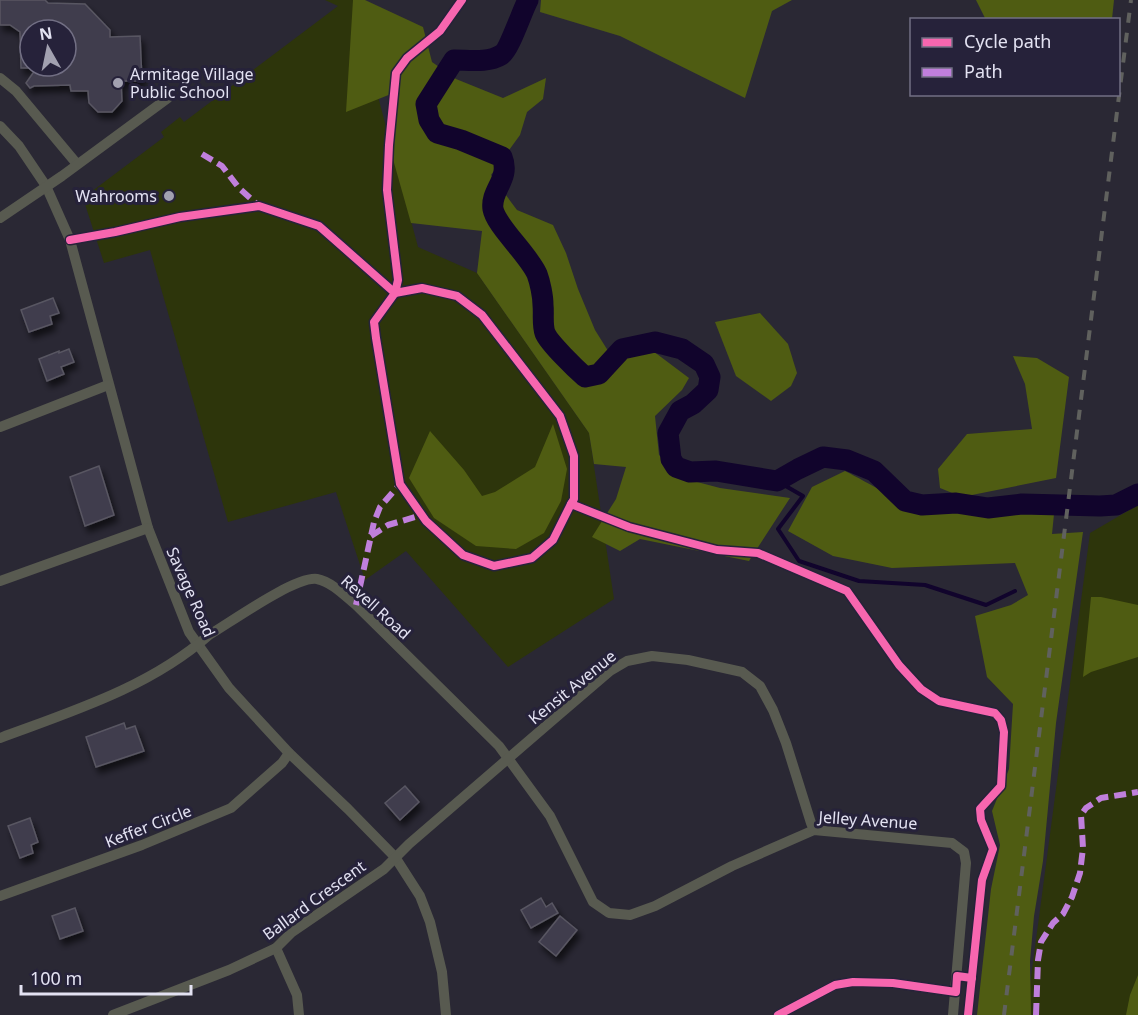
<svg xmlns="http://www.w3.org/2000/svg" width="1138" height="1015" font-family="'Noto Sans',sans-serif">
	<style>
		.green { fill: #2d350b }
		.forest { fill: #4f5c12 }
		.lines { fill: none; stroke-linecap: round; stroke-linejoin: round }
		.stream { stroke: #11042c; stroke-width: 4 }
		.river { stroke: #11042c; stroke-width: 21 }
		.building { fill: #403c4e; stroke: #595762; stroke-width: 1.5; filter: url(#shadow) }
		.minor { stroke: #585a50; stroke-width: 10 }
		.rail { stroke: #60615e; stroke-width: 4; stroke-dasharray: 10 10; stroke-linecap: butt }
		.quiet { stroke: #c07fdc; stroke-width: 6; stroke-dasharray: 12 6; stroke-linecap: butt }
		.cycleway-casing { stroke: #26223a; stroke-width: 11 }
		.cycleway { stroke: #f766af; stroke-width: 8 }
		.poi-dot { fill: #a2a1b0; stroke: #26223a; stroke-width: 2 }
		.labels { text-anchor: middle; stroke-width: 6; stroke-linejoin: round; paint-order: stroke }
		.poi-label { font-size: 16px; fill: #e3e2f2; stroke: #26223a; text-anchor: start }
		.street-label { font-size: 16px; fill: #e3e2f2; stroke: #26223a }
	</style>
	<defs>
		<filter id="shadow"><feDropShadow dx="3.5" dy="6" stdDeviation="3" flood-color="#0009"/></filter>
	</defs>
	<rect width="100%" height="100%" fill="#2a2834"/>
	<g class="green">
		<path d="M 325,0 L 358,0 L 355,10 L 418,247 L 477,273 L 589,433 L 614,599 L 508,667 L 406,551 L 365,580 L 336,492 L 228,522 L 150,250 L 104,263 L 83,198 L 164,137 L 161,132 L 180,117 L 184,122 L 338,6 Z"/>
		<path d="M 1138,505 L 1138,1015 L 1026,1015 L 1090,533 Z"/>
	</g>
	<g class="forest">
		<path d="M 353,0 L 365,0 L 423,27 L 432,62 L 456,79 L 503,98 L 546,78 L 543,99 L 527,112 L 520,135 L 491,175 L 517,210 L 553,225 L 566,253 L 578,289 L 595,330 L 615,362 L 649,348 L 689,378 L 682,390 L 655,416 L 659,455 L 682,478 L 720,488 L 790,498 L 749,561 L 640,539 L 620,551 L 592,537 L 616,499 L 626,467 L 594,464 L 589,433 L 477,273 L 482,231 L 411,223 L 389,145 L 397,120 L 396,92 L 346,112 Z"/>
		<path d="M 541,0 L 792,0 L 772,11 L 745,98 L 620,36 L 540,12 Z"/>
		<path d="M 976,0 L 1114,0 L 1112,19 L 986,20 Z"/>
		<path d="M 760,313 L 788,344 L 797,373 L 791,386 L 771,401 L 736,376 L 715,322 Z"/>
		<path d="M 1013,356 L 1037,358 L 1069,377 L 1056,478 L 962,497 L 940,488 L 938,469 L 967,434 L 1032,429 L 1025,384 Z"/>
		<path d="M 553,424 L 567,469 L 561,501 L 544,533 L 516,549 L 476,546 L 434,518 L 409,478 L 430,431 L 464,470 L 482,496 L 495,492 L 535,467 Z"/>
		<path d="M 845,471 C 869,483 903,505 929,508 C 971,512 1013,502 1054,514 L 1052,534 L 1083,532 L 1056,723 L 1043,861 L 1034,916 L 1030,961 L 1031,1015 L 977,1015 L 991,889 L 1000,845 L 992,811 L 1009,769 L 1013,704 L 987,677 L 975,616 L 1011,605 L 1028,595 L 1015,563 L 892,568 L 833,556 L 788,531 L 812,487 Z"/>
		<path d="M 1091,597 L 1101,597 L 1138,605 L 1138,657 L 1091,672 L 1083,677 Z"/>
		<path d="M 1138,975 L 1138,1015 L 1126,1015 L 1130,995 Z"/>
	</g>
	<g class="lines">
		<path class="stream" d="M 777,481 L 803,496 L 778,529 L 799,561 L 859,581 L 925,585 L 986,605 L 1015,591"/>
		<path class="river" d="M 528,0 C 522,11 509,51 501,55 C 488,63 469,60 454,60 L 426,104 L 429,120 L 437,133 L 461,140 L 502,157 C 511,179 490,190 493,209 C 496,226 528,254 537,274 C 540,282 543,296 543,305 C 544,314 542,324 545,333 C 549,343 576,369 585,377 L 599,374 L 622,349 L 655,342 L 682,349 L 704,364 L 710,377 L 708,390 L 693,404 L 680,411 L 668,433 L 671,459 L 676,467 L 690,472 L 716,471 L 777,481 L 798,469 L 823,457 L 847,460 L 874,471 L 905,501 L 922,505 L 956,503 L 988,508 L 1022,504 L 1100,506 L 1116,505 L 1138,494"/>
	</g>
	<g class="building">
		<path d="M 0,0 L 45,0 L 48,3 L 85,4 L 110,30 L 110,37 L 140,36 L 142,81 L 121,81 L 122,101 L 112,112 L 98,112 L 89,103 L 88,91 L 71,91 L 70,85 L 34,86 L 30,88 L 26,83 L 38,66 L 66,66 L 66,30 L 30,30 L 30,68 L 21,68 L 20,32 L 10,25 L 0,25 Z"/>
		<path d="M 53,298 L 59,313 L 50,316 L 52,324 L 29,332 L 21,310 Z"/>
		<path d="M 69,349 L 74,362 L 61,367 L 64,374 L 47,381 L 39,359 L 59,351 L 59,353 Z"/>
		<path d="M 99,466 L 114,515 L 85,526 L 70,477 Z"/>
		<path d="M 124,723 L 126,729 L 135,726 L 144,751 L 96,767 L 86,737 Z"/>
		<path d="M 405,786 L 419,802 L 400,820 L 385,803 Z"/>
		<path d="M 30,818 L 38,842 L 31,845 L 33,853 L 20,858 L 8,826 Z"/>
		<path d="M 541,898 L 546,907 L 552,903 L 558,913 L 531,928 L 521,910 Z"/>
		<path d="M 75,908 L 83,931 L 60,939 L 52,916 Z"/>
		<path d="M 560,916 L 577,930 L 556,956 L 539,942 Z"/>
	</g>
	<g class="lines">
		<g class="minor">
			<path d="M 0,78 L 16,91 L 77,164"/>
			<path d="M 0,126 L 19,146 L 46,186 L 70,240 L 148,528 L 189,632 L 229,688 L 289,753 L 348,809 L 395,857 L 420,896 L 430,922 L 442,972 L 446,1015"/>
			<path d="M 0,218 L 62,176 L 168,98"/>
			<path d="M 0,427 L 108,385"/>
			<path d="M 0,581 L 148,528"/>
			<path d="M 0,738 C 73,711 150,687 209,635 C 231,622 295,576 317,579 C 332,582 345,596 356,605 L 499,746 L 550,816 L 593,902 L 609,913 L 630,915 L 655,906 L 732,866 L 814,830 L 952,843 L 964,852 L 966,863 L 953,1015"/>
			<path d="M 0,896 L 142,845 L 231,808 L 282,763 L 289,753"/>
			<path d="M 276,948 L 297,995 L 299,1015"/>
			<path d="M 113,1015 L 229,970 L 276,948 L 292,932 L 384,869 L 409,844 L 554,719 L 610,671 L 627,661 L 652,656 L 688,660 L 742,672 L 760,686 L 773,710 L 786,743 L 811,823 L 814,830"/>
			<path d="M 778,1015 L 835,985 L 853,982 L 893,983 L 956,992"/>
		</g>
		<path class="rail" d="M 1004,1015 L 1131,0"/>
		<g class="quiet">
			<path d="M 202,154 L 222,166 L 239,188 L 259,206"/>
			<path d="M 371,536 L 388,525 L 422,515"/>
			<path d="M 356,605 L 374,522 L 380,507 L 400,484"/>
			<path d="M 1036,1015 L 1038,960 L 1041,942 L 1053,923 L 1063,914 L 1072,897 L 1080,873 L 1083,848 L 1081,815 L 1086,808 L 1101,798 L 1138,792"/>
		</g>
		<g class="cycleway-casing">
			<g id="cycleway">
				<path d="M 462,0 L 440,31 L 407,58 L 396,73 L 389,145 L 387,190 L 398,280 L 395,293 L 422,288 L 457,296 L 482,315 L 560,416 L 574,456 L 574,499 L 571,504 L 629,527 L 717,550 L 758,553 L 847,591 L 899,665 L 921,689 L 939,701 L 995,713 L 1001,720 L 1004,732 L 1001,786 L 980,809 L 981,820 L 993,849 L 982,880 L 968,1015"/>
				<path d="M 70,240 L 115,232 L 180,217 L 259,206 L 319,226 L 395,293 L 374,322 L 376,338 L 400,484 L 426,521 L 463,555 L 494,566 L 532,558 L 553,540 L 571,504"/>
				<path d="M 778,1015 L 835,985 L 853,982 L 893,983 L 956,992 L 957,976 L 972,978"/>
			</g>
		</g>
		<use href="#cycleway" class="cycleway"/>
	</g>
	<g class="poi-dot">
		<circle cx="118" cy="83" r="6"/>
		<circle cx="169" cy="196" r="6"/>
	</g>
	<g class="labels">
		<g class="poi-label">
			<text x="130" y="80">Armitage Village<tspan x="130" dy="18">Public School</tspan></text>
			<text x="157" y="202" text-anchor="end">Wahrooms</text>
		</g>
		<g class="street-label">
			<text transform="translate(191 592) rotate(66)" y="6">Savage Road</text>
			<text transform="translate(376 607) rotate(42)" y="6">Revell Road</text>
			<text transform="translate(572 687) rotate(-39)" y="6">Kensit Avenue</text>
			<text transform="translate(868 820) rotate(4)" y="6">Jelley Avenue</text>
			<text transform="translate(148 826) rotate(-21)" y="6">Keffer Circle</text>
			<text transform="translate(314 900) rotate(-36)" y="6">Ballard Crescent</text>
		</g>
	</g>
	<rect x="910" y="18" width="210" height="78" fill="#26223a" stroke="#726f84" stroke-width="1.5"/>
	<rect x="922" y="38" width="30" height="9" fill="#f766af" stroke="#726f84" stroke-width="1.5"/>
	<text x="964" y="48" font-size="18" fill="#e3e2f2">Cycle path</text>
	<rect x="922" y="68" width="30" height="9" fill="#c07fdc" stroke="#726f84" stroke-width="1.5"/>
	<text x="964" y="78" font-size="18" fill="#e3e2f2">Path</text>
	<g transform="translate(48 48) rotate(351)"><circle r="28" fill="#26223a" stroke="#726f84" stroke-width="1.5"/>
	<path d="M0-4.5L10 22L0 15L-10 22Z" fill="#a2a1b0"/>
	<text y="-9" font-size="16" font-weight="bold" text-anchor="middle" fill="#e3e2f2">N</text>
	</g>
	<path d="M21 985v9h170v-9" fill="none" stroke="#e3e2f2" stroke-width="3"/>
	<text x="30" y="985" font-size="18" fill="#e3e2f2" stroke="#26223a" stroke-width="4.5" paint-order="stroke">100 m</text>
</svg>
